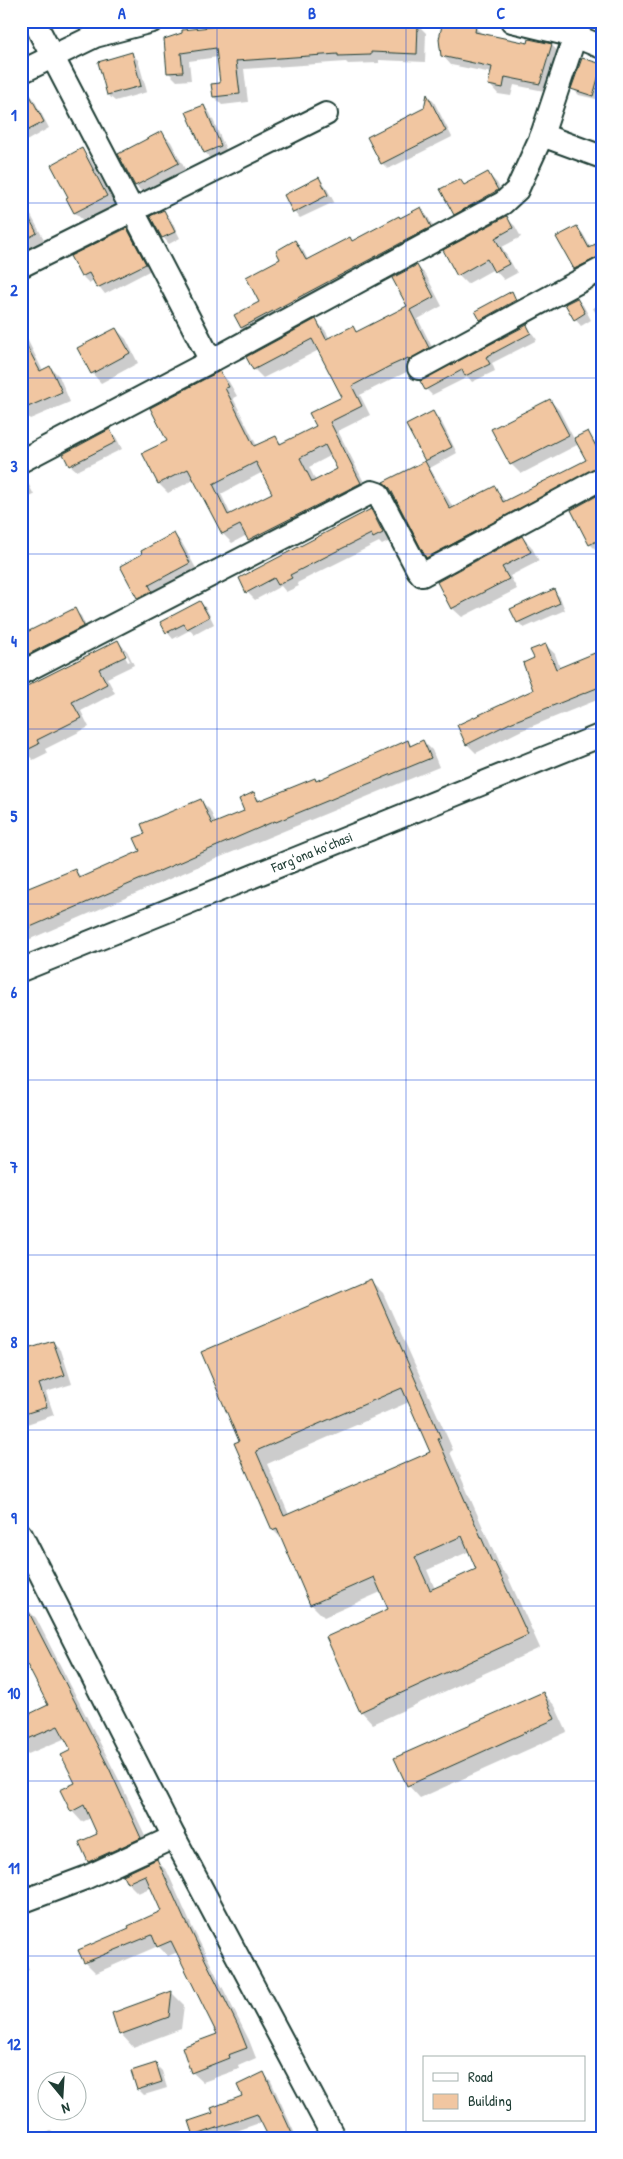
<svg xmlns="http://www.w3.org/2000/svg" width="623" height="2159" font-family="'Patrick Hand',sans-serif">
	<style>
		.shadow { fill: #0003; fill-rule: evenodd }
		.building { fill: #f1c6a1; stroke: #1f3d34; fill-rule: evenodd }
		.lines { fill: none; stroke-linecap: round; stroke-linejoin: round }
		.minor-casing { stroke: #1f3d34; stroke-width: 26 }
		.minor { stroke: #fff; stroke-width: 22 }
		.grid { fill: none; stroke: #1d4ed8; stroke-width: 1; stroke-opacity: 0.55 }
		.labels { text-anchor: middle; stroke-width: 4; stroke-linejoin: round; paint-order: stroke }
		.street-label { font-size: 14px; fill: #1f3d34; stroke: #fff }
		.neatline { fill: none; stroke: #1d4ed8; stroke-width: 2 }
		.grid-label { font-size: 16px; text-anchor: middle; font-weight: bold; fill: #1d4ed8 }
	</style>
	<rect width="100%" height="100%" fill="#fff"/>
	<filter id="ink" filterUnits="userSpaceOnUse"><feTurbulence type="fractalNoise" baseFrequency=".02" numOctaves="2"/><feDisplacementMap in="SourceGraphic" scale="10" xChannelSelector="R" yChannelSelector="G"/><feConvolveMatrix kernelMatrix="1 2 1 2 8 2 1 2 1" color-interpolation-filters="sRGB"/></filter>
	<g filter="url(#ink)">
		<g class="shadow">
			<path d="M 89,21 L 129,21 L 98,30 Z"/>
			<path d="M 271,21 L 375,21 L 417,24 L 426,33 L 425,62 L 379,60 L 379,63 L 348,64 L 346,62 L 244,69 L 248,102 L 222,105 L 214,97 L 222,84 L 218,57 L 189,61 L 191,80 L 177,81 L 169,73 L 165,40 Z"/>
			<path d="M 475,27 L 483,35 L 529,44 L 530,40 L 552,45 L 560,54 L 549,92 L 514,85 L 511,96 L 498,94 L 490,85 L 492,73 L 451,65 L 443,56 Z"/>
			<path d="M 131,53 L 138,60 L 147,92 L 115,101 L 108,95 L 99,63 Z"/>
			<path d="M 582,59 L 602,65 L 600,100 L 579,95 L 573,89 Z"/>
			<path d="M 27,92 L 33,98 L 49,128 L 21,144 L 21,94 Z"/>
			<path d="M 428,96 L 434,102 L 452,137 L 388,169 L 382,163 L 425,109 Z"/>
			<path d="M 204,106 L 210,113 L 227,152 L 211,159 L 205,152 Z"/>
			<path d="M 162,133 L 171,142 L 187,173 L 145,195 L 136,186 Z"/>
			<path d="M 82,150 L 91,160 L 116,206 L 85,222 L 75,213 L 68,199 Z"/>
			<path d="M 488,174 L 497,183 L 506,200 L 464,224 L 455,214 L 460,180 L 465,186 Z"/>
			<path d="M 319,178 L 325,185 L 334,202 L 300,218 L 294,212 Z"/>
			<path d="M 21,197 L 46,243 L 21,256 Z"/>
			<path d="M 420,209 L 428,217 L 438,235 L 250,336 L 242,328 L 236,316 L 261,302 L 282,259 L 295,242 L 303,250 L 308,260 L 350,239 L 353,242 Z"/>
			<path d="M 163,211 L 170,218 L 180,238 L 169,244 L 163,237 Z"/>
			<path d="M 506,218 L 515,226 L 521,237 L 502,247 L 517,273 L 504,280 L 494,269 L 467,284 L 458,275 Z"/>
			<path d="M 577,227 L 583,234 L 591,248 L 595,246 L 602,253 L 602,265 L 581,275 L 575,269 Z"/>
			<path d="M 127,229 L 133,236 L 151,270 L 105,294 L 94,280 L 89,283 L 82,276 L 72,257 Z"/>
			<path d="M 417,266 L 426,275 L 442,306 L 418,319 L 437,357 L 360,395 L 370,415 L 338,431 L 369,492 L 258,548 L 247,535 L 232,543 L 223,534 L 195,479 L 168,493 L 159,484 L 144,454 L 169,441 L 220,372 L 229,382 L 237,396 L 233,398 L 257,446 L 275,437 L 282,444 L 317,426 L 344,398 L 319,350 L 263,378 L 254,369 L 316,321 L 325,330 L 330,339 L 352,327 L 358,333 L 409,307 ZM 332,455 L 339,470 L 316,481 L 309,467 ZM 263,472 L 273,493 L 231,515 L 221,494 Z"/>
			<path d="M 512,295 L 519,302 L 488,326 L 481,319 Z"/>
			<path d="M 577,299 L 583,305 L 591,320 L 581,326 L 575,319 Z"/>
			<path d="M 602,303 L 602,324 L 593,308 Z"/>
			<path d="M 527,326 L 537,340 L 492,363 L 495,371 L 472,382 L 468,377 L 432,395 L 426,389 Z"/>
			<path d="M 21,327 L 43,371 L 50,367 L 59,376 L 70,402 L 30,419 L 21,410 Z"/>
			<path d="M 116,329 L 126,339 L 138,363 L 101,383 L 92,373 Z"/>
			<path d="M 550,400 L 559,410 L 574,439 L 587,432 L 599,447 L 602,445 L 602,477 L 437,566 L 427,557 L 392,489 L 385,482 L 427,461 L 408,426 L 433,413 L 440,419 L 457,453 L 430,468 L 454,509 L 494,488 L 506,502 L 587,460 L 579,444 L 521,474 L 511,464 L 493,429 Z"/>
			<path d="M 109,431 L 116,437 L 122,449 L 77,471 L 70,465 Z"/>
			<path d="M 21,476 L 28,483 L 34,495 L 21,501 Z"/>
			<path d="M 602,493 L 602,552 L 599,553 L 590,544 Z"/>
			<path d="M 371,510 L 379,518 L 390,541 L 382,545 L 379,542 L 297,583 L 299,586 L 286,592 L 281,586 L 255,600 L 247,592 Z"/>
			<path d="M 174,534 L 182,543 L 198,572 L 147,606 L 138,598 L 122,566 Z"/>
			<path d="M 522,537 L 531,546 L 539,561 L 510,576 L 517,589 L 462,617 L 452,608 Z"/>
			<path d="M 553,591 L 560,597 L 565,610 L 524,628 L 518,622 Z"/>
			<path d="M 200,602 L 206,608 L 214,624 L 194,635 L 190,630 L 173,639 L 167,632 Z"/>
			<path d="M 74,610 L 81,616 L 89,633 L 32,662 L 25,656 L 21,647 L 21,634 L 27,631 L 29,633 Z"/>
			<path d="M 118,642 L 127,651 L 134,665 L 107,678 L 115,693 L 81,711 L 89,727 L 45,749 L 47,753 L 33,760 L 25,752 L 21,754 L 21,691 ZM 122,651 L 125,651 L 130,661 L 128,662 Z"/>
			<path d="M 546,645 L 555,654 L 560,668 L 602,654 L 602,698 L 520,731 L 476,753 L 467,744 L 535,690 L 535,659 Z"/>
			<path d="M 423,741 L 432,750 L 439,767 L 218,858 L 21,943 L 21,871 L 29,889 L 75,870 L 82,878 L 141,852 L 147,834 L 201,801 L 210,810 L 216,824 L 245,811 L 254,794 L 261,801 L 315,779 L 317,782 L 408,742 L 412,746 Z"/>
			<path d="M 371,1281 L 383,1293 L 453,1450 L 450,1452 L 502,1571 L 507,1575 L 540,1648 L 373,1724 L 361,1711 L 390,1610 L 381,1592 L 324,1617 L 311,1604 L 283,1540 L 273,1530 L 236,1444 L 241,1441 ZM 409,1402 L 432,1453 L 289,1515 L 267,1464 ZM 470,1551 L 478,1570 L 435,1589 L 427,1570 Z"/>
			<path d="M 53,1342 L 61,1350 L 72,1384 L 46,1392 L 54,1415 L 21,1426 L 21,1353 Z"/>
			<path d="M 21,1596 L 29,1611 L 36,1618 L 119,1780 L 151,1848 L 100,1872 L 89,1861 L 99,1834 L 91,1818 L 82,1822 L 72,1811 L 77,1784 L 72,1750 L 66,1738 L 21,1757 L 21,1719 L 49,1705 L 30,1667 L 21,1658 Z"/>
			<path d="M 543,1693 L 555,1706 L 567,1732 L 420,1798 L 408,1785 Z"/>
			<path d="M 157,1861 L 167,1871 L 193,1929 L 249,2040 L 256,2058 L 238,2066 L 239,2069 L 203,2082 L 192,2072 L 218,2035 L 178,1952 L 168,1956 L 158,1946 L 96,1973 L 85,1962 L 130,1929 L 163,1912 L 152,1887 L 138,1893 L 128,1883 L 125,1876 Z"/>
			<path d="M 21,1948 L 29,1970 L 21,1973 Z"/>
			<path d="M 172,1993 L 184,2005 L 181,2029 L 133,2047 L 121,2034 L 113,2014 Z"/>
			<path d="M 156,2065 L 162,2071 L 167,2088 L 144,2095 L 138,2089 Z"/>
			<path d="M 263,2073 L 271,2081 L 295,2134 L 299,2138 L 270,2138 L 262,2122 L 217,2138 L 197,2138 L 195,2136 L 191,2122 L 214,2114 L 243,2096 Z"/>
			<path d="M 51,2131 L 57,2138 L 34,2138 Z"/>
		</g>
		<g class="building">
			<path d="M 266,21 L 418,23 L 417,54 L 371,52 L 371,55 L 338,56 L 338,54 L 236,61 L 240,94 L 213,97 L 211,84 L 220,83 L 216,48 L 181,53 L 183,72 L 167,73 L 164,39 L 182,33 L 182,30 Z"/>
			<path d="M 443,21 L 455,21 L 476,26 L 475,32 L 528,43 L 529,39 L 552,44 L 540,84 L 505,77 L 503,88 L 488,85 L 492,67 L 441,56 L 439,39 Z"/>
			<path d="M 132,52 L 141,86 L 107,95 L 98,62 Z"/>
			<path d="M 582,58 L 602,64 L 593,96 L 571,89 Z"/>
			<path d="M 24,84 L 44,122 L 21,134 L 21,85 Z"/>
			<path d="M 427,94 L 446,131 L 381,164 L 367,137 L 424,108 Z"/>
			<path d="M 204,105 L 221,146 L 204,153 L 186,112 Z"/>
			<path d="M 162,131 L 179,163 L 135,186 L 118,154 Z"/>
			<path d="M 82,148 L 107,196 L 74,213 L 66,198 L 68,197 L 51,165 Z"/>
			<path d="M 488,172 L 498,190 L 454,215 L 440,189 L 460,179 L 464,185 Z"/>
			<path d="M 319,177 L 328,195 L 293,213 L 284,195 Z"/>
			<path d="M 21,203 L 37,233 L 21,242 Z"/>
			<path d="M 421,207 L 431,227 L 241,328 L 234,315 L 259,302 L 246,277 L 280,259 L 276,251 L 295,240 L 306,260 L 350,237 L 352,241 L 399,216 L 400,218 Z"/>
			<path d="M 164,210 L 175,232 L 162,238 L 150,216 Z"/>
			<path d="M 507,216 L 513,228 L 495,238 L 509,264 L 494,272 L 487,259 L 457,276 L 443,250 Z"/>
			<path d="M 577,226 L 589,248 L 595,244 L 601,256 L 574,269 L 556,237 Z"/>
			<path d="M 127,228 L 146,264 L 97,288 L 89,273 L 81,277 L 70,256 Z"/>
			<path d="M 417,265 L 434,297 L 410,310 L 429,348 L 409,360 L 408,358 L 388,367 L 352,386 L 362,406 L 330,422 L 361,483 L 248,540 L 240,525 L 222,534 L 188,469 L 158,484 L 142,453 L 167,441 L 150,408 L 220,371 L 229,387 L 225,388 L 254,446 L 276,436 L 280,444 L 316,426 L 309,413 L 342,397 L 312,339 L 253,370 L 246,357 L 316,319 L 326,339 L 353,326 L 356,332 L 407,306 L 392,278 ZM 325,445 L 337,469 L 312,482 L 300,458 ZM 256,462 L 272,493 L 228,515 L 213,484 Z"/>
			<path d="M 512,291 L 516,300 L 480,320 L 475,311 Z"/>
			<path d="M 577,298 L 585,313 L 574,320 L 565,304 Z"/>
			<path d="M 527,325 L 531,333 L 486,357 L 490,364 L 465,376 L 462,370 L 425,390 L 420,381 Z"/>
			<path d="M 116,328 L 130,353 L 91,374 L 77,348 Z"/>
			<path d="M 21,335 L 40,371 L 50,366 L 62,392 L 21,410 Z"/>
			<path d="M 550,399 L 569,435 L 510,465 L 491,429 Z"/>
			<path d="M 433,411 L 452,447 L 425,461 L 406,425 Z"/>
			<path d="M 110,429 L 116,442 L 69,466 L 63,454 Z"/>
			<path d="M 588,431 L 602,458 L 602,465 L 426,558 L 390,488 L 383,482 L 425,461 L 450,509 L 495,486 L 503,502 L 586,460 L 574,438 Z"/>
			<path d="M 602,493 L 602,538 L 589,545 L 571,510 Z"/>
			<path d="M 371,509 L 383,533 L 373,538 L 371,534 L 333,553 L 290,575 L 292,578 L 278,585 L 274,578 L 246,593 L 239,578 Z"/>
			<path d="M 174,533 L 190,563 L 149,585 L 152,591 L 137,598 L 120,566 L 142,554 L 141,551 Z"/>
			<path d="M 522,536 L 531,552 L 502,567 L 509,579 L 451,609 L 437,582 Z"/>
			<path d="M 554,589 L 560,603 L 517,623 L 510,609 Z"/>
			<path d="M 200,601 L 209,617 L 187,629 L 184,624 L 166,633 L 160,622 Z"/>
			<path d="M 75,608 L 84,626 L 21,658 L 21,635 Z"/>
			<path d="M 118,640 L 126,656 L 99,669 L 107,684 L 72,702 L 81,718 L 37,740 L 39,744 L 21,753 L 21,689 Z"/>
			<path d="M 546,644 L 556,669 L 602,650 L 602,686 L 510,723 L 466,745 L 457,725 L 533,690 L 523,663 L 534,658 L 530,650 Z"/>
			<path d="M 408,740 L 410,746 L 423,740 L 431,758 L 276,822 L 275,821 L 21,931 L 21,891 L 75,869 L 79,878 L 140,851 L 134,838 L 145,834 L 141,824 L 201,799 L 212,824 L 244,811 L 239,799 L 254,792 L 258,801 L 315,778 L 316,781 Z"/>
			<path d="M 371,1279 L 441,1438 L 438,1439 L 492,1562 L 494,1561 L 528,1635 L 360,1712 L 326,1637 L 388,1609 L 374,1577 L 310,1605 L 277,1528 L 272,1530 L 234,1443 L 239,1441 L 201,1352 ZM 402,1388 L 430,1452 L 284,1516 L 256,1451 ZM 462,1536 L 476,1569 L 430,1590 L 415,1557 Z"/>
			<path d="M 53,1341 L 65,1375 L 39,1384 L 47,1407 L 21,1415 L 21,1351 Z"/>
			<path d="M 21,1597 L 109,1768 L 141,1838 L 88,1862 L 79,1842 L 97,1834 L 84,1805 L 71,1812 L 60,1790 L 75,1783 L 61,1755 L 71,1750 L 58,1726 L 21,1742 L 21,1718 L 48,1705 L 21,1653 Z"/>
			<path d="M 543,1692 L 555,1719 L 407,1786 L 394,1758 Z"/>
			<path d="M 157,1859 L 185,1921 L 186,1921 L 239,2028 L 247,2048 L 228,2055 L 229,2058 L 191,2073 L 182,2047 L 217,2034 L 171,1941 L 157,1947 L 152,1935 L 84,1963 L 78,1950 L 129,1928 L 128,1926 L 161,1911 L 145,1875 L 127,1883 L 123,1875 Z"/>
			<path d="M 172,1991 L 169,2017 L 119,2035 L 112,2013 Z"/>
			<path d="M 156,2063 L 162,2082 L 137,2090 L 131,2071 Z"/>
			<path d="M 264,2072 L 294,2138 L 269,2138 L 257,2114 L 194,2136 L 189,2121 L 213,2113 L 211,2108 L 242,2096 L 237,2085 Z"/>
		</g>
		<g class="lines">
			<g class="minor-casing">
				<g id="minor">
					<path d="M 34,21 L 211,361"/>
					<path d="M 512,21 L 575,36 L 602,47"/>
					<path d="M 21,72 L 95,36 L 152,21"/>
					<path d="M 542,135 L 602,157"/>
					<path d="M 21,266 L 326,114"/>
					<path d="M 419,368 L 602,269"/>
					<path d="M 21,461 L 211,361 L 503,203 L 517,190 L 542,135 L 580,21"/>
					<path d="M 21,673 L 372,492 L 378,494 L 418,570 L 422,575 L 602,478"/>
					<path d="M 21,970 L 602,735"/>
					<path d="M 21,1535 L 174,1837 L 334,2138"/>
					<path d="M 21,1902 L 85,1878 L 174,1837"/>
				</g>
			</g>
			<use href="#minor" class="minor"/>
		</g>
	</g>
	<path class="grid" d="M 217,21 L 217,2138M 406,21 L 406,2138M 21,203 L 602,203M 21,378 L 602,378M 21,554 L 602,554M 21,729 L 602,729M 21,904 L 602,904M 21,1080 L 602,1080M 21,1255 L 602,1255M 21,1430 L 602,1430M 21,1606 L 602,1606M 21,1781 L 602,1781M 21,1956 L 602,1956"/>
	<g class="labels">
		<g class="street-label">
			<text transform="translate(312 852) rotate(-22)" y="5">Fargʻona koʻchasi</text>
		</g>
	</g>
	<rect width="623" height="2159" fill="none" stroke="#fff" stroke-width="55"/>
	<rect x="423" y="2056" width="162" height="65" fill="#ffffff" stroke="#a5b1ae"/>
	<rect x="433" y="2073" width="25" height="8" fill="#ffffff" stroke="#a5b1ae"/>
	<text x="468" y="2082" font-size="15" fill="#1f3d34">Road</text>
	<rect x="433" y="2094" width="25" height="15" fill="#f1c6a1" stroke="#a5b1ae"/>
	<text x="468" y="2106" font-size="15" fill="#1f3d34">Building</text>
	<g transform="translate(62 2096) rotate(162)"><circle r="24" fill="#ffffff" stroke="#a5b1ae"/>
	<path d="M0-4L9 19L0 12L-9 19Z" fill="#1f3d34"/>
	<text y="-8" font-size="14" font-weight="bold" text-anchor="middle" fill="#1f3d34">N</text>
	</g>
	<rect x="28" y="28" width="568" height="2104" class="neatline"/>
	<g class="grid-label">
		<text x="122" y="19">A</text>
		<text x="312" y="19">B</text>
		<text x="501" y="19">C</text>
		<text x="14" y="121">1</text>
		<text x="14" y="296">2</text>
		<text x="14" y="472">3</text>
		<text x="14" y="647">4</text>
		<text x="14" y="822">5</text>
		<text x="14" y="998">6</text>
		<text x="14" y="1173">7</text>
		<text x="14" y="1348">8</text>
		<text x="14" y="1524">9</text>
		<text x="14" y="1699">10</text>
		<text x="14" y="1874">11</text>
		<text x="14" y="2050">12</text>
	</g>
</svg>
